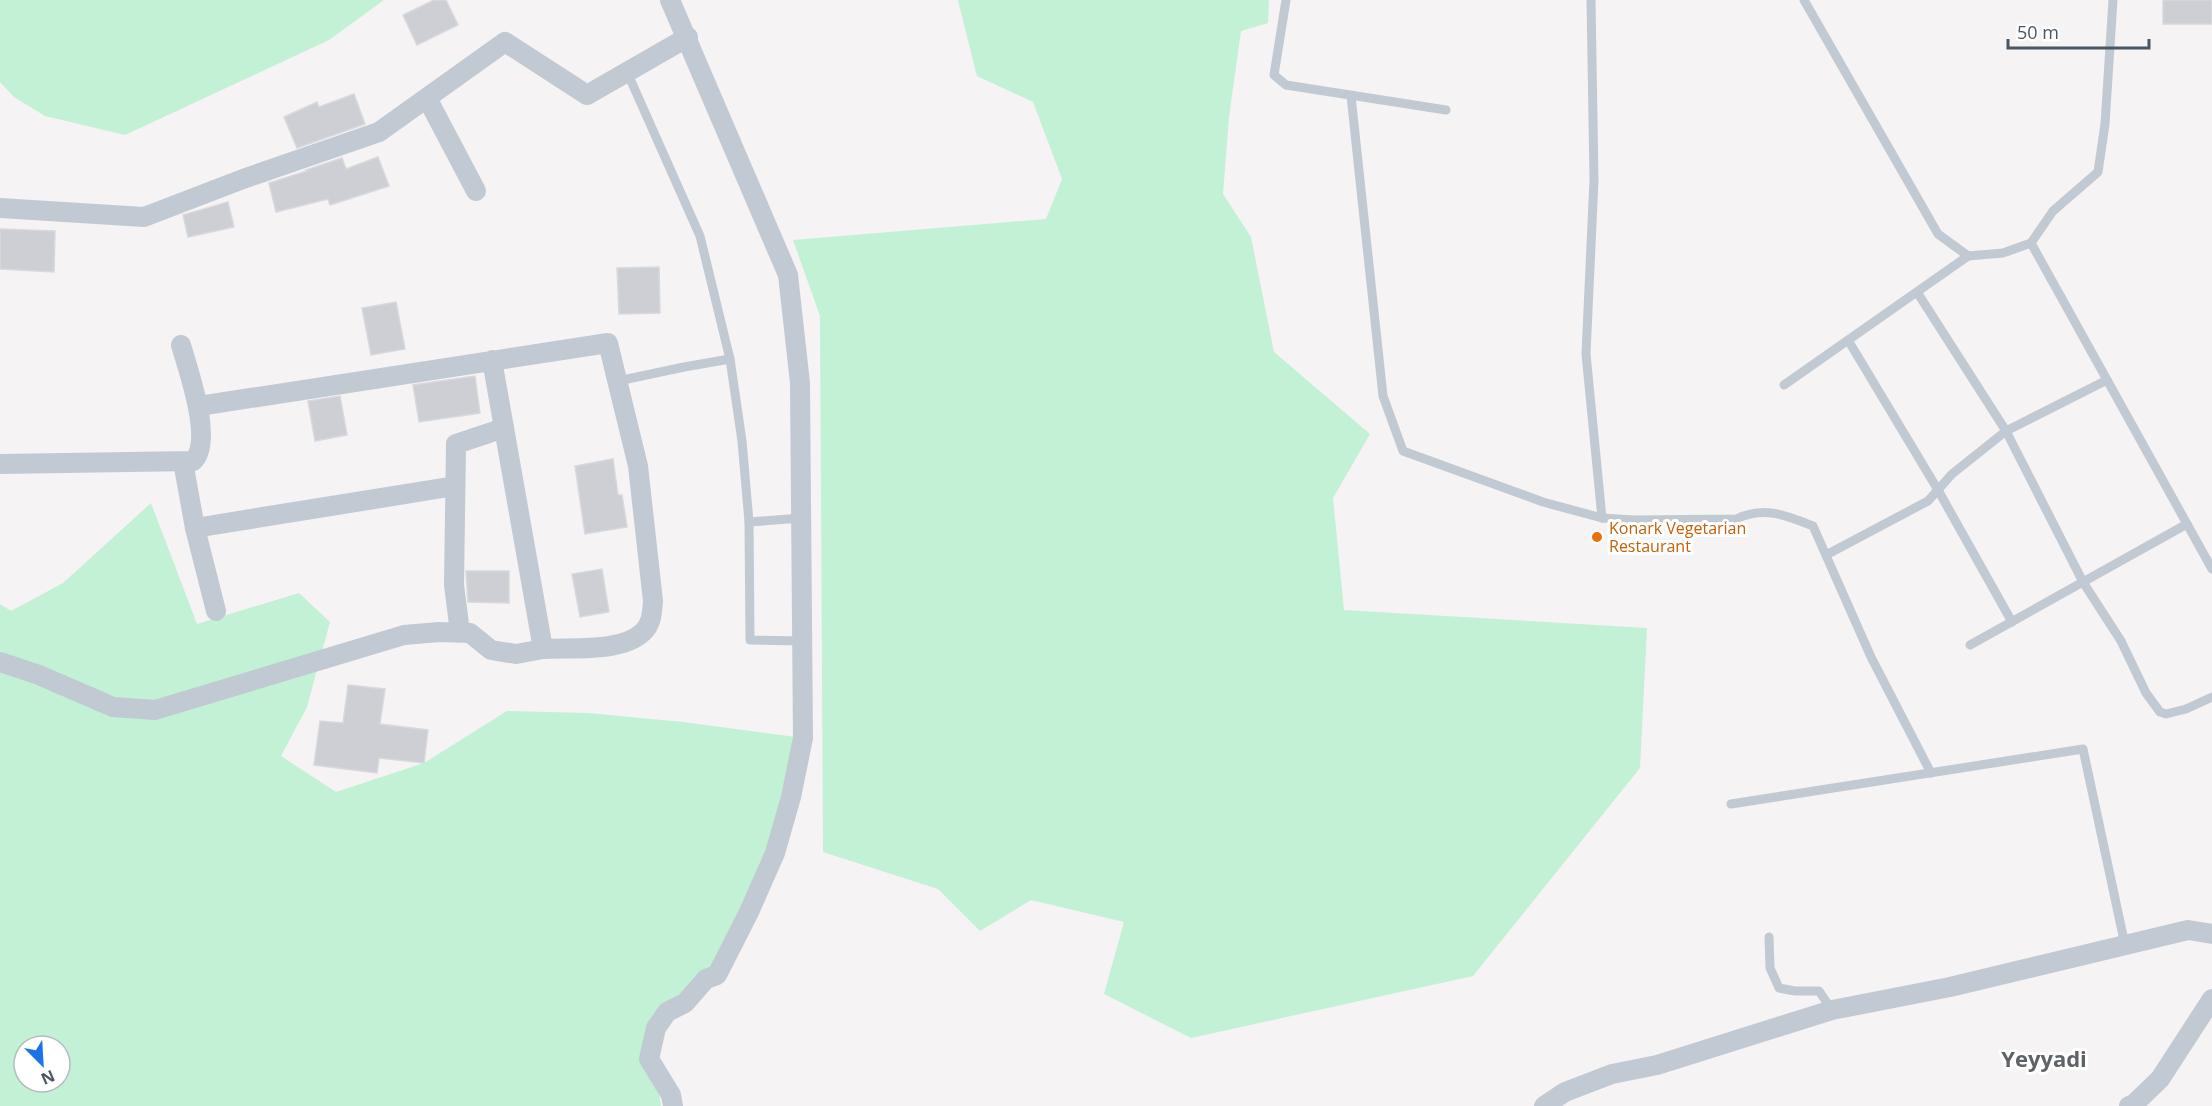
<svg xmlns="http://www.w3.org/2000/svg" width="2212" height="1106" font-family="'Open Sans',sans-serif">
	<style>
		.green { fill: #c3f1d5; fill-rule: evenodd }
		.building { fill: #cdcfd5; stroke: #d7d9de; stroke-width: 1.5 }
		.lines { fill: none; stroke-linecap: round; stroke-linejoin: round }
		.lane { stroke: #c1cad2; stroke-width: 9 }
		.street { stroke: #c1cad2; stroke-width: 20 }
		.food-dot { fill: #e8710a; stroke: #fff; stroke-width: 2 }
		.labels { text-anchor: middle; stroke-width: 6; stroke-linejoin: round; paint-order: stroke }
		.food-label { font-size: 16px; fill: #c56008; stroke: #fff; text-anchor: start }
		.district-label { font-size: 22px; font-weight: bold; fill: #5f6368; stroke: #fff }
	</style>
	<rect width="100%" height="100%" fill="#f5f3f3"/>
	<g class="green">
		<path d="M 0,0 L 384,0 L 329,40 L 125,135 L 45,116 L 14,97 L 0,82 Z"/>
		<path d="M 958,0 L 1269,0 L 1268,23 L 1241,31 L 1229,117 L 1223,194 L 1251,237 L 1274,352 L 1370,434 L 1333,498 L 1344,610 L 1647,628 L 1640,768 L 1473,976 L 1191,1038 L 1104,994 L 1124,922 L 1031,900 L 980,931 L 938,889 L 823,852 L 820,316 L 793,240 L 1046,219 L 1062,179 L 1033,102 L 977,76 Z"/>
		<path d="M 151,503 L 197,624 L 299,593 L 330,622 L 307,707 L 281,756 L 336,792 L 424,763 L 507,711 L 588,713 L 683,722 L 803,738 L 775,853 L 706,979 L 652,1044 L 661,1106 L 0,1106 L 0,604 L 11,611 L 63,583 ZM 24,1046 L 60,1046 L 60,1082 L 24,1082 Z"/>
	</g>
	<g class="building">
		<path d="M 434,0 L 446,0 L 458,25 L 417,45 L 403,15 Z"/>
		<rect x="2163" y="0" width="49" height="24"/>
		<path d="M 354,94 L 365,124 L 297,148 L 284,117 L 317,102 L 319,107 Z"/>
		<path d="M 378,157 L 389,186 L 330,205 L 328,199 L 276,212 L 269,183 L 307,171 L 306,170 L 342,158 L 346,169 Z"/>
		<path d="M 228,202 L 234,227 L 188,237 L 183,215 Z"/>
		<path d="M 0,229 L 55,231 L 54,272 L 0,269 Z"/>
		<path d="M 659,267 L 660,313 L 619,314 L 617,268 Z"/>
		<path d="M 396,302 L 405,349 L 371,355 L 362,308 Z"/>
		<path d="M 475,376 L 480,413 L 419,422 L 413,385 Z"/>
		<path d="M 340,396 L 347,435 L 315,441 L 308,401 Z"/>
		<path d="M 613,459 L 618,495 L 622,495 L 627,527 L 585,534 L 575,466 Z"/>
		<path d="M 602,569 L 609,612 L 580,617 L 572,574 Z"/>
		<path d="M 466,571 L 509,571 L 509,603 L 468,602 Z"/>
		<path d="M 348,685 L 385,689 L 380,724 L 428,730 L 424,763 L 379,758 L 377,773 L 314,765 L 320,721 L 343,723 Z"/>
	</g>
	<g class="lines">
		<g class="lane">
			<path d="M 1286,0 L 1274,75 L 1286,85 L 1446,110"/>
			<path d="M 1591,0 L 1594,180 L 1586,354 L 1602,518"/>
			<path d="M 1804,0 L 1938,234 L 1968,256 L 2003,253 L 2031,243"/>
			<path d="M 2113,0 L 2105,124 L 2098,172 L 2053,211 L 2031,243 L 2212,569"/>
			<path d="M 627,72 L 700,236 L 730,359"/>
			<path d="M 1351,96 L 1383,396 L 1403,451 L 1543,502 L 1602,518 L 1634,520 L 1736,519 C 1765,506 1785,515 1813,526 L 1871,657 L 1931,773"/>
			<path d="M 1917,292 L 2006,431 L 2083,582 L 2121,641 L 2146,693 L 2160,712 L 2166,714 L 2186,709 L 2212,697"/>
			<path d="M 1848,340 L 1938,490 L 2012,622"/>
			<path d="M 618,381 L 684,367 L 730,359 L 742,441 L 749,522 L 750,640 L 803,641"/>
			<path d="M 1784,385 L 1968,256"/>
			<path d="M 749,522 L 802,518"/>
			<path d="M 1826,555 L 1928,501 L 1952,474 L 2006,431 L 2107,380"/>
			<path d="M 1970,645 L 2187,524"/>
			<path d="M 1731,804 L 2083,749 L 2125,945"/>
			<path d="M 1769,937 L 1770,968 L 1779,988 L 1795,991 L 1819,991 L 1832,1010"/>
		</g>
		<g class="street">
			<path d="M 670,0 L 788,275 L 800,383 L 803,738 L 791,797 L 775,853 L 749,912 L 717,975 L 706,979 L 685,1003 L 667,1012 L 656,1028 L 649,1059 L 671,1095 L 673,1106"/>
			<path d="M 427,98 L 476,191"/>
			<path d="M 0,208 L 144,217 L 243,179 L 379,132 L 505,42 L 587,95 L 688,37"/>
			<path d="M 199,406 L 608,343 L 638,466 L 653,601 C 652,612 652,624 643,632 C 621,653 572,647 543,649 L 492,360"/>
			<path d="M 183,462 L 195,528 L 216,611"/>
			<path d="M 0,464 L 193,461 C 214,442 188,370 181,345"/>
			<path d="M 195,528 L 455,486"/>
			<path d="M 460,632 L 454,585 L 456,444 L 504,428"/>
			<path d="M 0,662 L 39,675 L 113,707 L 155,710 L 404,635 L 439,632 L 470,633 L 491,650 L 516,654 L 543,649"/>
			<path d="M 1544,1106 L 1565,1092 L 1612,1074 L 1657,1065 L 1832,1010 L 1950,987 L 2188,930 L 2212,934"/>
			<path d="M 2129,1106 L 2134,1104 L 2160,1079 L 2212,999"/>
		</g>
	</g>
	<circle class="food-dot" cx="1597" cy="537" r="6"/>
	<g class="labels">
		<g class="food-label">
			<text x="1609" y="534">Konark Vegetarian<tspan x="1609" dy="18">Restaurant</tspan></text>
		</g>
		<g class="district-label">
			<text x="2044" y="1067">Yeyyadi</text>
		</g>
	</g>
	<g transform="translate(42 1064) rotate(156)"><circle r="28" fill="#ffffff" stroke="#b7bbc0" stroke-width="1.5"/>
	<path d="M0-4.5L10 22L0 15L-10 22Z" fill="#1a73e8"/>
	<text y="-9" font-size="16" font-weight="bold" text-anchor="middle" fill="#4a5661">N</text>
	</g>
	<path d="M2008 39v9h141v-9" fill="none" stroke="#4a5661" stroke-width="3"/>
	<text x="2017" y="39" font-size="18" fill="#4a5661" stroke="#ffffff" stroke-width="4.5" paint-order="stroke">50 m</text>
</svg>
